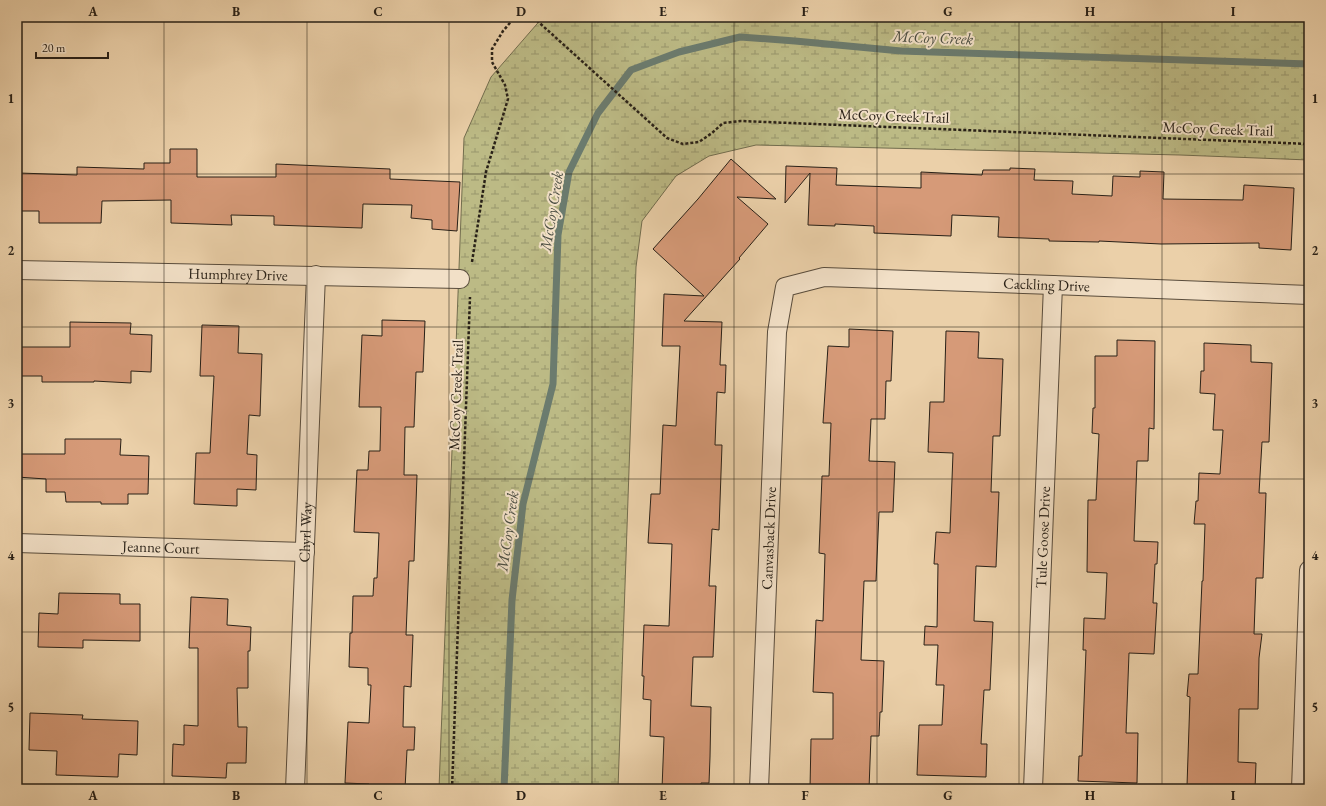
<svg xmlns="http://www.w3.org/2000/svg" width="1326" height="806" font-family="'EB Garamond',serif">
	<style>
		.wetland { fill: url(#wetland-marsh); stroke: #726d4e }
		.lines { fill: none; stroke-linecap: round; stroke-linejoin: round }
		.stream { stroke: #6b7b6e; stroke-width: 7 }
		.building { fill: #d69a78; stroke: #282017 }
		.street-casing { stroke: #594c3c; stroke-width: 20 }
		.path { stroke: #282017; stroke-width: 2.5; stroke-dasharray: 3 2; stroke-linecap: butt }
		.street { stroke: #f2e0c7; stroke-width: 18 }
		.grid { fill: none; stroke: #282017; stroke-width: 1; stroke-opacity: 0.55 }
		.labels { text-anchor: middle; stroke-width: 4; stroke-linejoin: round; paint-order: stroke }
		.street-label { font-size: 15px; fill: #282017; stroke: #f2e0c7 }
		.water-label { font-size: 16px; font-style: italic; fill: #4a4d42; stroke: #f2e0c7 }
		.neatline { fill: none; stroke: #282017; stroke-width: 1.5 }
		.grid-label { font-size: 13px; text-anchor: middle; font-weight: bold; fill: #282017 }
	</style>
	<defs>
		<pattern id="wetland-marsh" width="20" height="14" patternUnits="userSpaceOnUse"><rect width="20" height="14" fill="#bcba85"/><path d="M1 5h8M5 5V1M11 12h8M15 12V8" fill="none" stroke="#99976c"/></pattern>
	</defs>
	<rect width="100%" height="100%" fill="#ebd0a9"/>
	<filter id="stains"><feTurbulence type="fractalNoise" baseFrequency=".005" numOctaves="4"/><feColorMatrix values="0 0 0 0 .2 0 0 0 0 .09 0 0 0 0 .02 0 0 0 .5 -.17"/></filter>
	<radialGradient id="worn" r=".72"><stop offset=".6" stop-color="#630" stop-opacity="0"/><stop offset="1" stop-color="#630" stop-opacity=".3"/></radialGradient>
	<path class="wetland" d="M 543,17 L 1309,17 L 1309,160 L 1180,155 L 756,145 L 709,156 L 676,176 L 642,221 L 636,267 L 618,789 L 439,789 L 464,138 L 491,77 Z"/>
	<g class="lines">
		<path class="stream" d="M 504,789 L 512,600 L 523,504 L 553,384 L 558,235 L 569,172 L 598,113 L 631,70 L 679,52 L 740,37 L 795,41 L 901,51 L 1309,64"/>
	</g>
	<g class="building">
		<path d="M 170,149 L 197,149 L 197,177 L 276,177 L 276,164 L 390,169 L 390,179 L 460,182 L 457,231 L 432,229 L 432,220 L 411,218 L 412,205 L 363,204 L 362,228 L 274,225 L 274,216 L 231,215 L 232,225 L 171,223 L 171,200 L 102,201 L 101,223 L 39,223 L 39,211 L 18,211 L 19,173 L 77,175 L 77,167 L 144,169 L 144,163 L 170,163 Z"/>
		<path d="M 731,159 L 776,199 L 737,197 L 768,224 L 739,258 L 740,259 L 684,321 L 722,322 L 720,365 L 726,365 L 725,393 L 717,392 L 715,445 L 722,445 L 719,530 L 712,529 L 709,586 L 716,586 L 713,657 L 693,657 L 691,706 L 711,707 L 710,757 L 709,783 L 701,783 L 701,789 L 662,789 L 664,737 L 650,736 L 651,700 L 643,699 L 644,676 L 642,676 L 644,625 L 669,626 L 672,544 L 648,543 L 651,494 L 660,494 L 663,425 L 676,426 L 680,346 L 662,346 L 664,294 L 704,296 L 653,249 L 698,199 Z"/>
		<path d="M 786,166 L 837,168 L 836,185 L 921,188 L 921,172 L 982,175 L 983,170 L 1010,170 L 1010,168 L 1035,169 L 1034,180 L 1073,181 L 1072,194 L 1112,196 L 1113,176 L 1140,177 L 1140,171 L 1164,172 L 1163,199 L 1243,200 L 1244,185 L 1294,188 L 1291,250 L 1259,248 L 1259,243 L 1161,244 L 1099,241 L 1099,242 L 1049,241 L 1049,239 L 998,237 L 999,217 L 952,215 L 951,236 L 874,233 L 874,226 L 835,224 L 835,226 L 808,225 L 810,173 L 785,203 Z"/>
		<path d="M 382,320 L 425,321 L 423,372 L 416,372 L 414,427 L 405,427 L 404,475 L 417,475 L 414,561 L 409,561 L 406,635 L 413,635 L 411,687 L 404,686 L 403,727 L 415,727 L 414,750 L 407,750 L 405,789 L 369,789 L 369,784 L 345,783 L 348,722 L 369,723 L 371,685 L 368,685 L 368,668 L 349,667 L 350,633 L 352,633 L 353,596 L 373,596 L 374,578 L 377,578 L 379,533 L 354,532 L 357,470 L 368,470 L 369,451 L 380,451 L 381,407 L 359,407 L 362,335 L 382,336 Z"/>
		<path d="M 70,322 L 131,323 L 130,334 L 152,335 L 151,372 L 131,371 L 131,383 L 94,381 L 94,382 L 42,382 L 42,376 L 17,376 L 17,347 L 70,347 Z"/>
		<path d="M 202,325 L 239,326 L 238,353 L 262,354 L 260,416 L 249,415 L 247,454 L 257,455 L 256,490 L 237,489 L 237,506 L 194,504 L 196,453 L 210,453 L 214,376 L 200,376 Z"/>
		<path d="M 849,329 L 893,331 L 891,381 L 886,381 L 885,419 L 871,419 L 869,461 L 895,462 L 893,512 L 879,512 L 876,581 L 864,581 L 861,660 L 884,661 L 882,712 L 880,712 L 879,736 L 871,736 L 869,789 L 810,789 L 811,739 L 833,739 L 833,693 L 813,692 L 816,620 L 823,621 L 825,554 L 819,553 L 822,476 L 829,476 L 831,423 L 823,423 L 828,346 L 849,347 Z"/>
		<path d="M 946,331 L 979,332 L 978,358 L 1003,359 L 1000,436 L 993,436 L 991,492 L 999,492 L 996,567 L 976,566 L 974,621 L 993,622 L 990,690 L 984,690 L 981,744 L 987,744 L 986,777 L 917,775 L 919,725 L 942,725 L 944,685 L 936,685 L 938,645 L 924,645 L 925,626 L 937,627 L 938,564 L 934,564 L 936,532 L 950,533 L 953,453 L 928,452 L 930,402 L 944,402 Z"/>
		<path d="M 1117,340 L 1155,341 L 1154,429 L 1149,428 L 1148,461 L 1137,461 L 1134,541 L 1158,542 L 1157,564 L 1155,564 L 1153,603 L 1157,603 L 1154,654 L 1129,653 L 1126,733 L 1138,733 L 1137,783 L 1078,781 L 1079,756 L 1082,756 L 1086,650 L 1083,650 L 1084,618 L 1105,619 L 1107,573 L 1087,572 L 1088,500 L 1096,500 L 1099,434 L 1092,433 L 1093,408 L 1095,408 L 1095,356 L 1117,356 Z"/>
		<path d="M 1204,343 L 1251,345 L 1251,362 L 1272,363 L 1269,442 L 1262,442 L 1259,493 L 1266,493 L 1263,578 L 1256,578 L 1254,634 L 1262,634 L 1259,658 L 1258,709 L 1239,709 L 1238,762 L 1256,763 L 1255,789 L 1187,786 L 1190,697 L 1187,696 L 1189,674 L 1198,674 L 1202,581 L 1203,581 L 1205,524 L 1194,524 L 1196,501 L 1198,501 L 1199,473 L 1220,474 L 1223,430 L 1213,430 L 1215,394 L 1200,393 L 1201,371 L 1204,371 Z"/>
		<path d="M 65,439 L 121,439 L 120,455 L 149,456 L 148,494 L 128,494 L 128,504 L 101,504 L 101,502 L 66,502 L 65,492 L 46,492 L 46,479 L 17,477 L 17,454 L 65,454 Z"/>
		<path d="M 59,593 L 120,594 L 120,604 L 140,604 L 140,641 L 83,640 L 83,648 L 38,647 L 39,613 L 58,614 Z"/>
		<path d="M 191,597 L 228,599 L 227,625 L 251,627 L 250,651 L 248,651 L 248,688 L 237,688 L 238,727 L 247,727 L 246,763 L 227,763 L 226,778 L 172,776 L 173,744 L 184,745 L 184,725 L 198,726 L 198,648 L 189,648 Z"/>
		<path d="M 30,713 L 83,715 L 82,719 L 138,721 L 137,755 L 119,754 L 118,777 L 56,775 L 57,751 L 29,750 Z"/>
	</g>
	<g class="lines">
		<g class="street-casing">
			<g id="street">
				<path id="s1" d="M 17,270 L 460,279"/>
				<path id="s2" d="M 17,543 L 305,552"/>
				<path id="s3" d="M 295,789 L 316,275"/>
				<path id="s4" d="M 759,789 L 777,332 L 785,287 L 824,277 L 1053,285 L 1309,295"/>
				<path id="s5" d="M 1033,789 L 1053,285"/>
				<path d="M 1301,789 L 1309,570"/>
			</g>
		</g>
		<g class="path">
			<path d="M 533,17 L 667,138 L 683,144 L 699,142 L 712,133 L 723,123 L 741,121 L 1309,144"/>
			<path d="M 472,262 L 486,172 L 508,99 L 505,85 L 492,62 L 492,49 L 503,31 L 515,17"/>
			<path d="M 452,789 L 470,297"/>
		</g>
		<use href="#street" class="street"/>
	</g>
	<path class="grid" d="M 164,17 L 164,789M 307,17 L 307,789M 449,17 L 449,789M 592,17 L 592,789M 734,17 L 734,789M 877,17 L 877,789M 1019,17 L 1019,789M 1162,17 L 1162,789M 17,174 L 1309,174M 17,327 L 1309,327M 17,479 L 1309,479M 17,632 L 1309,632"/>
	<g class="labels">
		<g class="street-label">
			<text transform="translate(894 116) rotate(2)" y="5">McCoy Creek Trail</text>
			<text transform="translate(1218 129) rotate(2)" y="5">McCoy Creek Trail</text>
			<text dy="5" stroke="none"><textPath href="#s1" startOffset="221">Humphrey Drive</textPath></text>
			<text dy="5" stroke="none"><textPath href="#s4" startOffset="766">Cackling Drive</textPath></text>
			<text transform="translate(456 395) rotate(-88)" y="5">McCoy Creek Trail</text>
			<text dy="5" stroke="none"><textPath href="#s3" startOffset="257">Chyrl Way</textPath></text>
			<text dy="5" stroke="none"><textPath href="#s5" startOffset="252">Tule Goose Drive</textPath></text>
			<text dy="5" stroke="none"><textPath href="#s4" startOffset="251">Canvasback Drive</textPath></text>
			<text dy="5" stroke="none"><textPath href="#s2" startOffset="144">Jeanne Court</textPath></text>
		</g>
		<g class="water-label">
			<text transform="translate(933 37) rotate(2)" y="6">McCoy Creek</text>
			<text transform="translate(551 211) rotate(-81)" y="6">McCoy Creek</text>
			<text transform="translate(507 531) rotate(-82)" y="6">McCoy Creek</text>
		</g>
	</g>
	<rect width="1326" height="806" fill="none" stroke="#ebd0a9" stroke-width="44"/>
	<path d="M36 52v6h72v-6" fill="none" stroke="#282017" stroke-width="2"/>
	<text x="42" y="52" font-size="12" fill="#282017" stroke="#f2e0c7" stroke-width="3" paint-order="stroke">20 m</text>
	<rect x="22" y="22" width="1282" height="762" class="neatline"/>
	<g class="grid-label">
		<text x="93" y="16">A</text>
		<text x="236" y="16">B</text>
		<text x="378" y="16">C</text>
		<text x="521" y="16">D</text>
		<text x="663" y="16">E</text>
		<text x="805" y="16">F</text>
		<text x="948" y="16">G</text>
		<text x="1090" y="16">H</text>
		<text x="1233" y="16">I</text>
		<text x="11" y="103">1</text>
		<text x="1315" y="103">1</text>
		<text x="11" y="255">2</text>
		<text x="1315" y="255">2</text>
		<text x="11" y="408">3</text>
		<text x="1315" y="408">3</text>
		<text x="11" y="560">4</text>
		<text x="1315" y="560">4</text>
		<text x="11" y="712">5</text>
		<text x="1315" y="712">5</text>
		<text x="93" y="800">A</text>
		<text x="236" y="800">B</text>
		<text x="378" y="800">C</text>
		<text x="521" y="800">D</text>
		<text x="663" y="800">E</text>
		<text x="805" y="800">F</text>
		<text x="948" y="800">G</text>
		<text x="1090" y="800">H</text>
		<text x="1233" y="800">I</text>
	</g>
	<rect width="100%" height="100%" filter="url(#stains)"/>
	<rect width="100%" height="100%" fill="url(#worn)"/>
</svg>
